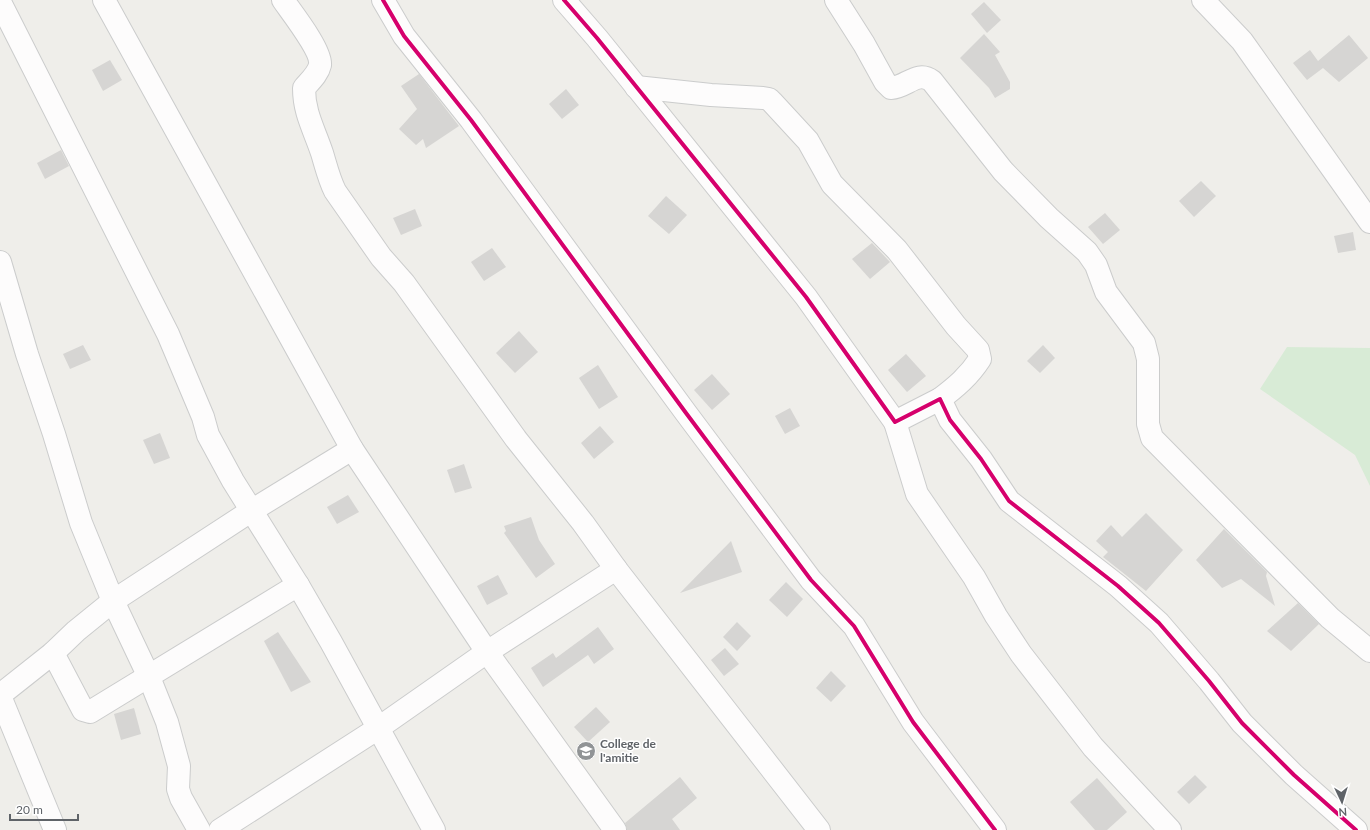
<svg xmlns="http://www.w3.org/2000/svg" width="1370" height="830" font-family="Lato,sans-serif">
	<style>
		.green { fill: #d8ebd6 }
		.building { fill: #d6d5d3 }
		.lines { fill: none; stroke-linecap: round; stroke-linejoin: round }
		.minor-casing { stroke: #cbcccc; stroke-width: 24 }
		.minor { stroke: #fdfcfc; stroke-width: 22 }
		.cycleway-casing { stroke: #fff; stroke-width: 6 }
		.cycleway { stroke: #d6006c; stroke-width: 4 }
		.labels { text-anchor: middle; stroke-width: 3; stroke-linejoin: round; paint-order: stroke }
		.poi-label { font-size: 12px; font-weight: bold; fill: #5f6368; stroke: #fff; text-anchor: start }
	</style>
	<rect width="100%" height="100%" fill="#efeeea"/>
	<path class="green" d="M 1287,347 L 1370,348 L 1370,486 L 1355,455 L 1260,389 Z"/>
	<g class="building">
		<path d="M 984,2 L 1001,20 L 987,33 L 971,14 Z"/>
		<path d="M 984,34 L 1000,52 L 995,55 L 1010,82 L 1010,89 L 995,98 L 989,88 L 960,58 Z"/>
		<path d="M 1349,35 L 1368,58 L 1339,82 L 1323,68 L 1307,80 L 1293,63 L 1310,50 L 1318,61 Z"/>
		<path d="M 110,60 L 122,80 L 103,91 L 92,70 Z"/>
		<path d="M 419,74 L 459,126 L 426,148 L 423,139 L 416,145 L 399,129 L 417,109 L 401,86 Z"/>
		<path d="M 566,89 L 579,105 L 562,119 L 549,104 Z"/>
		<path d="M 61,150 L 69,166 L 45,179 L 37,163 Z"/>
		<path d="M 1201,181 L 1216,196 L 1194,217 L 1179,201 Z"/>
		<path d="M 666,196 L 687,215 L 669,234 L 648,216 Z"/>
		<path d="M 415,209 L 422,226 L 401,235 L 393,218 Z"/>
		<path d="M 1105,213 L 1120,230 L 1103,244 L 1088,227 Z"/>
		<path d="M 1353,232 L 1356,250 L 1338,253 L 1334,236 Z"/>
		<path d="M 872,243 L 890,262 L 870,279 L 852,259 Z"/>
		<path d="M 492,248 L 506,267 L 484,281 L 471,262 Z"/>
		<path d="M 519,331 L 538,352 L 515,373 L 496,353 Z"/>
		<path d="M 83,345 L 91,360 L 70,369 L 63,354 Z"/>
		<path d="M 1043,345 L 1055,358 L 1040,373 L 1027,361 Z"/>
		<path d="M 906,354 L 926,376 L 907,392 L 888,370 Z"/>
		<path d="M 598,365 L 618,397 L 599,409 L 579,378 Z"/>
		<path d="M 712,374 L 730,394 L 712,410 L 694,390 Z"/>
		<path d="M 790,408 L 800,426 L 785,434 L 775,416 Z"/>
		<path d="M 600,426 L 614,442 L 594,459 L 581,443 Z"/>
		<path d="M 160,433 L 170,458 L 154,464 L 143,440 Z"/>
		<path d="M 464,464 L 472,488 L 455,493 L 447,470 Z"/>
		<path d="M 348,495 L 359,512 L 337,524 L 327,507 Z"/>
		<path d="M 1146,513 L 1183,550 L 1146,591 L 1103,557 L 1108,552 L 1096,541 L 1111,525 L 1122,537 Z"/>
		<path d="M 531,517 L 539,540 L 555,564 L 536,578 L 504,533 L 506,531 L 504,526 Z"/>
		<path d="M 1224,529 L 1267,572 L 1266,576 L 1275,606 L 1241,579 L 1222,588 L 1196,560 Z"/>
		<path d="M 731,541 L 742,572 L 680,593 Z"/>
		<path d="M 498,575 L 508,594 L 487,605 L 477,586 Z"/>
		<path d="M 786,582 L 803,599 L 787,617 L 769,600 Z"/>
		<path d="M 1298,603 L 1319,624 L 1291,651 L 1267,631 Z"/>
		<path d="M 737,622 L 751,636 L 737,651 L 723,637 Z"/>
		<path d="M 598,627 L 614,649 L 594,664 L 588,655 L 543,687 L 531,668 L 553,653 L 556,658 Z"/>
		<path d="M 278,632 L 311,682 L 291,692 L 264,641 Z"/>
		<path d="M 725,648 L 739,664 L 724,676 L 711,660 Z"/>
		<path d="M 831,671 L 846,686 L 831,702 L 816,688 Z"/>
		<path d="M 596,707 L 610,722 L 588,742 L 574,727 Z"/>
		<path d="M 134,708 L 141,734 L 121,740 L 114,714 Z"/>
		<path d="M 1195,775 L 1207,787 L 1189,804 L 1177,792 Z"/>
		<path d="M 680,777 L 697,798 L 672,819 L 680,830 L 627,830 L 625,823 Z"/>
		<path d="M 1097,778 L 1127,812 L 1107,830 L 1095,830 L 1070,802 Z"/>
	</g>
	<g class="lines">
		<g class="minor-casing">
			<g id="minor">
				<path d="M 104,0 L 352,449 L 487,652 L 615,830"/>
				<path d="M 283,0 C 292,13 322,51 320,65 C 318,74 310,81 304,88 C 304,113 314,129 322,153 C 326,166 329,179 335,191 L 381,257 L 404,283 L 516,439 L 583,523 L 616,569 L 819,830"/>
				<path d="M 383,0 L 404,36 L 471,120 L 686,413 L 811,580 L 854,626 L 913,722 L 995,830"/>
				<path d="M 564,0 L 597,38 L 806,297 L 895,422 L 940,399 L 950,420 L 981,459 L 1009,501 L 1118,586 L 1159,623 L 1209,681 L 1242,723 L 1294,775 L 1356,830"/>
				<path d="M 836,0 L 864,44 L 885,82 L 891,88 C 907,87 917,70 932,81 L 1003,171 L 1049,218 L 1087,252 L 1096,265 L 1106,292 L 1144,343 L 1148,359 L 1148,424 L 1152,438 L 1330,618 L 1370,651"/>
				<path d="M 1203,0 L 1242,41 L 1370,222"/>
				<path d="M 0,2 L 168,334 L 203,417 L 208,435 L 233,481 L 298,585 L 331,642 L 434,830"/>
				<path d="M 636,87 L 711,95 L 763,98 L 769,99 L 772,102 L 808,141 L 832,184 L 897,250 L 956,326 L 978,350 L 980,359 C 969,376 956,387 940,399"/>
				<path d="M 0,262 L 27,354 L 54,434 L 81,523 L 113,601 L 149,677 L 167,722 L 179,766 L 178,789 L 181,798 L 199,830"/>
				<path d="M 895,422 L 917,494 L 974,577 L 996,616 L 1021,654 L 1093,747 L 1170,830"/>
				<path d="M 53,653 L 83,710 L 90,712 L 298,585"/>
				<path d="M 0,695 L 53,653 L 76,631 L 113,601 L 251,511 L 352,449"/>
				<path d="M 0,696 L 55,830"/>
				<path d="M 220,830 L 377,729 L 487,652 L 616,569"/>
			</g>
		</g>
		<use href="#minor" class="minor"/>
		<g class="cycleway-casing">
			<g id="cycleway">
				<path d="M 383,0 L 404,36 L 471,120 L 686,413 L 811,580 L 854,626 L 913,722 L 995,830"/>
				<path d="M 564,0 L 597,38 L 806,297 L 895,422 L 940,399 L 950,420 L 981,459 L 1009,501 L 1118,586 L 1159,623 L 1209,681 L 1242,723 L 1294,775 L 1356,830"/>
			</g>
		</g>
		<use href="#cycleway" class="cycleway"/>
	</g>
	<defs>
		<g id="school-disc" transform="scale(1)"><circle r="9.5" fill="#919496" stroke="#fff"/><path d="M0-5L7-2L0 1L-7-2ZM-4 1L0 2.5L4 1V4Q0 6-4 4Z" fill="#fff"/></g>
	</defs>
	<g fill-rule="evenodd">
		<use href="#school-disc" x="586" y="751"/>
	</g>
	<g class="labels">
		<g class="poi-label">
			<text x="600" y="748">College de<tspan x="600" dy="14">l'amitie</tspan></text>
		</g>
	</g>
	<g transform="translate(1342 802) rotate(176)" stroke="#ffffff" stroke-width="3" paint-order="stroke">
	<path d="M0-3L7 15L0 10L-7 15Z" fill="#5f6368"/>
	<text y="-6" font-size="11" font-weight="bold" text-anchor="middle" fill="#5f6368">N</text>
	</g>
	<path d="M10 814v6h68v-6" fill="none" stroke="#5f6368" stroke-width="2"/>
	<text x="16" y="814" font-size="12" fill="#5f6368" stroke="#ffffff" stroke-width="3" paint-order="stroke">20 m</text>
</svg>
